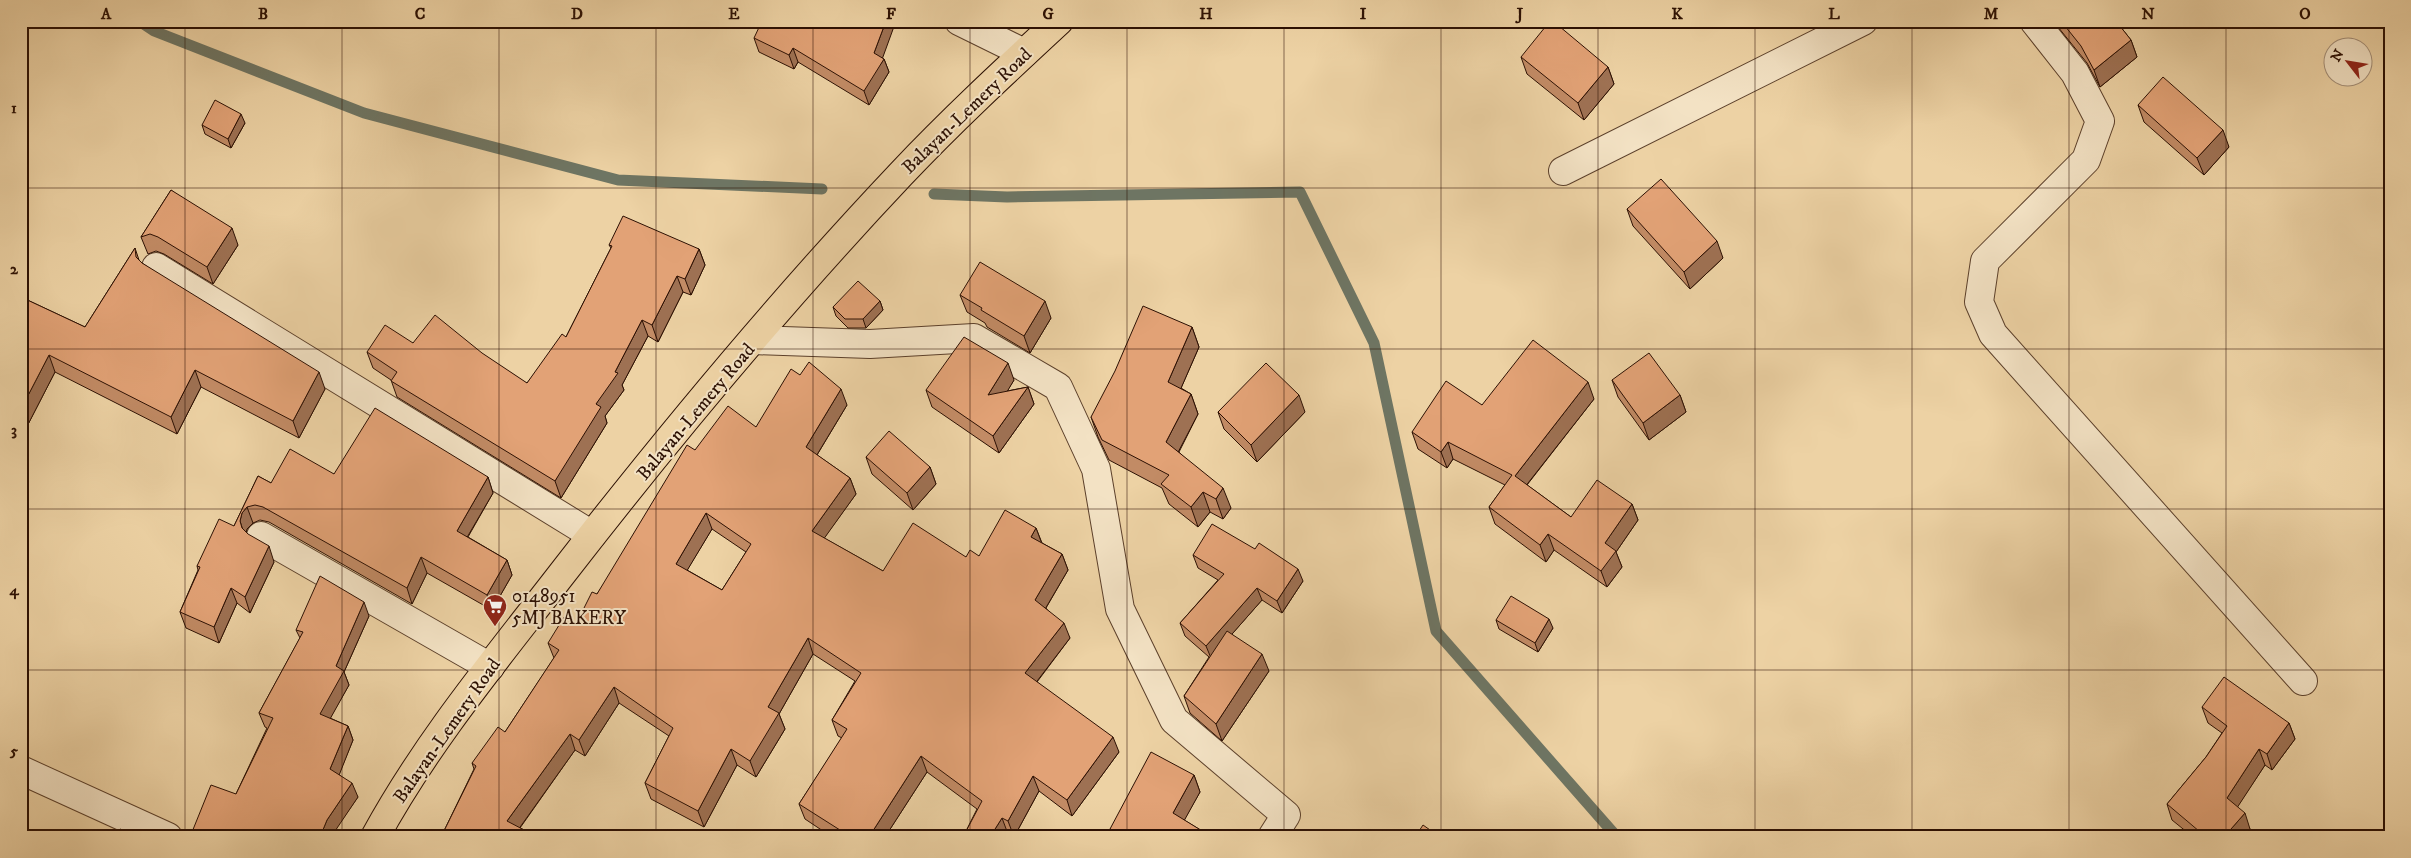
<svg xmlns="http://www.w3.org/2000/svg" width="2411" height="858" font-family="'IM FELL DW Pica',serif">
	<style>
		.lines { fill: none; stroke-linecap: round; stroke-linejoin: round }
		.stream { stroke: #6e7563; stroke-width: 11 }
		.minor-casing { stroke: #5c402b; stroke-width: 30 }
		.major-casing { stroke: #2c1003; stroke-width: 30 }
		.minor { stroke: #f3e2c4; stroke-width: 28 }
		.major { stroke: #edd2a4; stroke-width: 28 }
		.wall { fill: #c28b65; stroke: #2c1003; fill-rule: evenodd }
		.shaded-wall { fill: #9e7153; stroke: #2c1003 }
		.building { fill: #e2a276; stroke: #2c1003; fill-rule: evenodd }
		.grid { fill: none; stroke: #2c1003; stroke-width: 1; stroke-opacity: 0.55 }
		.labels { text-anchor: middle; stroke-width: 4; stroke-linejoin: round; paint-order: stroke }
		.street-label { font-size: 19px; fill: #2c1003; stroke: #f3e2c4 }
		.poi-label { font-size: 19px; fill: #2c1003; stroke: #f3e2c4; text-anchor: start }
		.neatline { fill: none; stroke: #2c1003; stroke-width: 2 }
		.grid-label { font-size: 16px; text-anchor: middle; font-weight: bold; fill: #2c1003 }
	</style>
	<rect width="100%" height="100%" fill="#edd2a4"/>
	<filter id="stains"><feTurbulence type="fractalNoise" baseFrequency=".004" numOctaves="4"/><feColorMatrix values="0 0 0 0 .2 0 0 0 0 .09 0 0 0 0 .02 0 0 0 .5 -.17"/></filter>
	<radialGradient id="worn" r=".72"><stop offset=".6" stop-color="#630" stop-opacity="0"/><stop offset="1" stop-color="#630" stop-opacity=".3"/></radialGradient>
	<g class="lines">
		<g class="stream">
			<path d="M 139,21 L 154,31 L 364,113 L 618,180 L 822,189"/>
			<path d="M 934,194 L 1007,197 L 1300,192 L 1374,343 L 1436,631 L 1617,837"/>
		</g>
		<g class="minor-casing">
			<g id="minor">
				<path d="M 959,21 L 1024,53"/>
				<path d="M 2034,21 L 2075,73 L 2100,121 L 2086,160 L 1985,261 L 1979,302 L 1993,334 L 2303,681"/>
				<path d="M 1563,171 L 1863,21"/>
				<path d="M 156,267 L 592,535"/>
				<path d="M 753,340 L 870,344 L 974,338 L 1058,387 L 1096,469 L 1120,609 L 1174,720 L 1286,815 L 1272,837"/>
				<path d="M 261,536 L 490,667"/>
				<path d="M 21,770 L 168,837"/>
			</g>
		</g>
		<g class="major-casing">
			<path id="major" d="M 375,837 C 426,743 496,659 561,575 C 668,437 781,301 901,174 C 951,121 1005,71 1059,21"/>
		</g>
		<use href="#minor" class="minor"/>
		<use href="#major" class="major"/>
	</g>
	<g class="wall">
		<path d="M 2056,21 L 2116,21 L 2131,40 L 2137,57 L 2100,87 L 2087,63 L 2058,27 Z"/>
		<path d="M 754,38 L 882,58 L 884,59 L 889,72 L 869,105 L 798,62 L 794,69 L 759,52 Z"/>
		<path d="M 1521,57 L 1608,67 L 1614,84 L 1584,120 L 1527,74 Z"/>
		<path d="M 2138,105 L 2229,147 L 2204,175 L 2144,122 Z"/>
		<path d="M 245,123 L 231,148 L 205,134 L 202,125 Z"/>
		<path d="M 171,190 L 238,245 L 213,284 L 164,254 L 156,251 L 148,254 L 141,237 Z"/>
		<path d="M 1627,209 L 1723,258 L 1690,289 L 1633,226 Z"/>
		<path d="M 609,245 L 699,249 L 705,265 L 691,295 L 683,292 L 658,342 L 648,336 L 622,385 L 624,390 L 605,416 L 607,423 L 561,498 L 397,397 L 391,380 L 373,368 L 367,352 L 413,343 L 527,383 L 566,337 L 611,248 Z"/>
		<path d="M 135,248 L 139,260 L 142,263 L 325,389 L 299,438 L 201,387 L 177,434 L 55,372 L 21,438 L 21,297 L 85,327 Z"/>
		<path d="M 960,295 L 1051,318 L 1030,353 L 987,327 L 985,323 L 967,312 Z"/>
		<path d="M 880,301 L 883,310 L 866,328 L 848,328 L 836,316 L 833,307 Z"/>
		<path d="M 1192,327 L 1199,347 L 1181,388 L 1191,394 L 1198,414 L 1179,452 L 1231,508 L 1223,519 L 1210,512 L 1198,527 L 1169,504 L 1162,488 L 1109,460 L 1098,437 L 1091,417 Z"/>
		<path d="M 1014,380 L 1007,391 L 1028,387 L 1034,404 L 999,453 L 932,407 L 926,390 Z"/>
		<path d="M 1612,380 L 1680,395 L 1686,412 L 1649,440 L 1618,397 Z"/>
		<path d="M 1594,399 L 1527,485 L 1571,517 L 1632,504 L 1638,520 L 1616,552 L 1622,567 L 1607,587 L 1554,550 L 1546,562 L 1495,524 L 1489,507 L 1505,485 L 1453,459 L 1447,468 L 1418,449 L 1412,432 L 1482,405 Z"/>
		<path d="M 847,405 L 817,455 L 850,478 L 856,494 L 824,538 L 883,571 L 966,557 L 979,556 L 1036,528 L 1042,543 L 1062,554 L 1068,570 L 1046,608 L 1070,638 L 1037,682 L 1119,752 L 1072,816 L 1039,791 L 1014,837 L 1008,834 L 1006,837 L 963,837 L 977,809 L 927,772 L 885,837 L 832,837 L 805,819 L 799,804 L 842,738 L 838,736 L 832,720 L 855,681 L 813,654 L 779,714 L 785,729 L 756,777 L 737,765 L 704,827 L 651,799 L 645,783 L 669,736 L 619,703 L 585,756 L 575,750 L 520,828 L 528,832 L 530,837 L 441,837 L 474,769 L 472,763 L 505,732 L 554,658 L 548,643 L 576,624 L 597,594 L 695,450 L 756,427 ZM 712,529 L 746,552 L 722,590 L 687,570 Z"/>
		<path d="M 1218,412 L 1305,412 L 1257,462 L 1224,429 Z"/>
		<path d="M 866,457 L 930,467 L 936,484 L 913,510 L 872,474 Z"/>
		<path d="M 334,474 L 488,477 L 493,493 L 468,537 L 507,560 L 512,575 L 492,610 L 427,573 L 412,604 L 269,522 L 260,520 L 253,523 L 247,529 L 246,533 L 274,562 L 250,613 L 237,603 L 219,643 L 186,628 L 180,612 L 198,570 L 197,566 L 234,526 L 258,476 L 271,483 Z"/>
		<path d="M 1193,555 L 1303,581 L 1282,613 L 1262,600 L 1232,634 L 1269,671 L 1222,741 L 1190,713 L 1184,696 L 1209,657 L 1185,636 L 1180,623 L 1218,580 L 1198,568 Z"/>
		<path d="M 369,616 L 344,672 L 349,685 L 330,718 L 348,726 L 353,740 L 339,774 L 358,797 L 332,834 L 236,794 L 267,728 L 265,727 L 259,713 L 300,638 L 296,630 Z"/>
		<path d="M 1496,620 L 1553,628 L 1538,652 L 1499,629 Z"/>
		<path d="M 2202,707 L 2289,723 L 2295,739 L 2272,770 L 2265,765 L 2237,807 L 2250,829 L 2243,837 L 2193,837 L 2172,820 L 2167,804 L 2206,757 L 2222,733 L 2208,723 Z"/>
		<path d="M 1194,775 L 1200,792 L 1184,820 L 1212,837 L 1113,837 L 1110,829 Z"/>
	</g>
	<g class="shaded-wall">
		<path d="M 886,21 L 896,21 L 880,65 L 884,59 L 889,72 L 869,105 L 864,91 L 874,53 Z"/>
		<path d="M 2131,40 L 2137,57 L 2100,87 L 2094,70 Z"/>
		<path d="M 793,48 L 798,62 L 794,69 L 789,55 Z"/>
		<path d="M 1608,67 L 1614,84 L 1584,120 L 1578,103 Z"/>
		<path d="M 241,114 L 245,123 L 231,148 L 228,139 Z"/>
		<path d="M 2223,130 L 2229,147 L 2204,175 L 2197,158 Z"/>
		<path d="M 232,228 L 238,245 L 213,284 L 207,267 Z"/>
		<path d="M 1717,241 L 1723,258 L 1690,289 L 1684,272 Z"/>
		<path d="M 699,249 L 705,265 L 691,295 L 685,279 Z"/>
		<path d="M 677,276 L 683,292 L 658,342 L 652,325 Z"/>
		<path d="M 880,301 L 883,310 L 866,328 L 863,319 Z"/>
		<path d="M 1045,301 L 1051,318 L 1030,353 L 1024,336 Z"/>
		<path d="M 642,320 L 648,336 L 622,385 L 624,390 L 605,416 L 607,423 L 561,498 L 555,481 L 596,404 L 615,372 Z"/>
		<path d="M 1192,327 L 1199,347 L 1175,402 L 1168,382 Z"/>
		<path d="M 49,355 L 55,372 L 21,438 L 21,409 Z"/>
		<path d="M 1008,363 L 1014,380 L 995,412 L 988,395 Z"/>
		<path d="M 195,370 L 201,387 L 177,434 L 171,417 Z"/>
		<path d="M 319,372 L 325,389 L 299,438 L 293,421 Z"/>
		<path d="M 1588,382 L 1594,399 L 1521,492 L 1515,476 Z"/>
		<path d="M 1028,387 L 1034,404 L 999,453 L 993,436 Z"/>
		<path d="M 841,389 L 847,405 L 812,463 L 806,447 Z"/>
		<path d="M 1191,394 L 1198,414 L 1173,462 L 1166,442 Z"/>
		<path d="M 1299,395 L 1305,412 L 1257,462 L 1251,445 Z"/>
		<path d="M 1680,395 L 1686,412 L 1649,440 L 1643,423 Z"/>
		<path d="M 1448,442 L 1453,459 L 1447,468 L 1441,452 Z"/>
		<path d="M 930,467 L 936,484 L 913,510 L 907,493 Z"/>
		<path d="M 488,477 L 493,493 L 462,546 L 457,531 Z"/>
		<path d="M 850,478 L 856,494 L 818,547 L 812,531 Z"/>
		<path d="M 1223,488 L 1231,508 L 1223,519 L 1216,499 Z"/>
		<path d="M 1203,492 L 1210,512 L 1198,527 L 1191,507 Z"/>
		<path d="M 1632,504 L 1638,520 L 1616,552 L 1622,567 L 1607,587 L 1601,571 L 1605,543 Z"/>
		<path d="M 247,507 L 253,523 L 247,529 L 245,537 L 240,521 L 242,513 Z"/>
		<path d="M 706,513 L 712,529 L 682,579 L 676,564 Z"/>
		<path d="M 1036,528 L 1042,544 L 1031,537 Z"/>
		<path d="M 1548,534 L 1554,550 L 1546,562 L 1540,545 Z"/>
		<path d="M 269,546 L 274,562 L 250,613 L 245,597 Z"/>
		<path d="M 1062,554 L 1068,570 L 1041,616 L 1035,600 Z"/>
		<path d="M 421,557 L 427,573 L 412,604 L 407,588 Z"/>
		<path d="M 507,560 L 512,575 L 492,610 L 487,595 Z"/>
		<path d="M 1298,569 L 1303,581 L 1282,613 L 1277,601 Z"/>
		<path d="M 231,588 L 237,603 L 219,643 L 214,627 Z"/>
		<path d="M 1257,588 L 1262,600 L 1211,658 L 1206,646 Z"/>
		<path d="M 364,602 L 369,616 L 344,672 L 349,685 L 325,728 L 320,714 L 336,666 Z"/>
		<path d="M 1549,619 L 1553,628 L 1538,652 L 1535,643 Z"/>
		<path d="M 1064,623 L 1070,638 L 1031,689 L 1025,673 Z"/>
		<path d="M 808,638 L 813,654 L 779,714 L 785,729 L 756,777 L 750,761 L 768,707 Z"/>
		<path d="M 1262,654 L 1269,671 L 1222,741 L 1216,724 Z"/>
		<path d="M 614,687 L 619,703 L 585,756 L 579,740 Z"/>
		<path d="M 2289,723 L 2295,739 L 2272,770 L 2267,754 Z"/>
		<path d="M 348,726 L 353,740 L 336,783 L 330,769 Z"/>
		<path d="M 570,734 L 575,750 L 513,837 L 507,821 Z"/>
		<path d="M 1113,737 L 1119,752 L 1072,816 L 1067,800 Z"/>
		<path d="M 731,749 L 737,765 L 704,827 L 698,811 Z"/>
		<path d="M 2259,749 L 2265,765 L 2233,814 L 2227,798 Z"/>
		<path d="M 921,756 L 927,772 L 885,837 L 869,837 Z"/>
		<path d="M 1194,775 L 1200,792 L 1179,830 L 1173,813 Z"/>
		<path d="M 1033,776 L 1039,791 L 1014,837 L 1008,821 Z"/>
		<path d="M 352,783 L 358,797 L 331,837 L 320,837 L 327,820 Z"/>
		<path d="M 2245,813 L 2250,829 L 2243,837 L 2224,837 Z"/>
		<path d="M 1002,818 L 1008,834 L 1006,837 L 990,837 Z"/>
	</g>
	<g class="building">
		<path d="M 762,21 L 886,21 L 874,53 L 884,59 L 864,91 L 793,48 L 789,55 L 754,38 Z"/>
		<path d="M 1550,21 L 1553,21 L 1608,67 L 1578,103 L 1521,57 Z"/>
		<path d="M 2061,21 L 2116,21 L 2131,40 L 2094,70 L 2081,46 Z"/>
		<path d="M 2163,77 L 2223,130 L 2197,158 L 2138,105 Z"/>
		<path d="M 215,100 L 241,114 L 228,139 L 202,125 Z"/>
		<path d="M 1661,179 L 1717,241 L 1684,272 L 1627,209 Z"/>
		<path d="M 171,190 L 232,228 L 207,267 L 158,237 L 150,234 L 141,237 Z"/>
		<path d="M 623,216 L 699,249 L 685,279 L 677,276 L 652,325 L 642,320 L 615,372 L 618,373 L 596,404 L 601,407 L 555,481 L 391,381 L 397,372 L 367,352 L 385,325 L 413,343 L 435,315 L 482,353 L 527,383 L 562,334 L 566,337 L 612,246 L 609,245 Z"/>
		<path d="M 135,248 L 136,257 L 142,263 L 319,372 L 293,421 L 195,370 L 171,417 L 49,355 L 21,409 L 21,297 L 85,327 Z"/>
		<path d="M 980,262 L 1045,301 L 1024,336 L 981,310 L 982,308 L 960,295 Z"/>
		<path d="M 858,281 L 880,301 L 863,319 L 845,319 L 833,307 Z"/>
		<path d="M 1143,306 L 1192,327 L 1168,382 L 1191,394 L 1166,442 L 1223,488 L 1216,499 L 1203,492 L 1191,507 L 1161,484 L 1169,475 L 1102,440 L 1091,417 L 1115,371 Z"/>
		<path d="M 964,337 L 1008,363 L 988,395 L 1028,387 L 993,436 L 926,390 Z"/>
		<path d="M 1533,340 L 1588,382 L 1515,476 L 1571,517 L 1597,480 L 1632,504 L 1605,543 L 1616,551 L 1601,571 L 1548,534 L 1540,545 L 1489,507 L 1512,475 L 1448,442 L 1441,452 L 1412,432 L 1446,381 L 1482,405 Z"/>
		<path d="M 1649,353 L 1680,395 L 1643,423 L 1612,380 Z"/>
		<path d="M 809,362 L 841,389 L 806,447 L 850,478 L 812,531 L 883,571 L 913,523 L 966,557 L 970,550 L 979,556 L 1005,510 L 1036,528 L 1031,537 L 1062,554 L 1035,600 L 1064,623 L 1025,673 L 1113,737 L 1067,800 L 1033,776 L 1008,821 L 1002,818 L 990,837 L 963,837 L 982,801 L 921,756 L 869,837 L 851,837 L 799,804 L 847,729 L 832,720 L 861,673 L 808,638 L 768,707 L 779,713 L 750,761 L 731,749 L 698,811 L 645,783 L 673,728 L 614,687 L 579,740 L 570,734 L 507,821 L 528,832 L 526,837 L 441,837 L 476,766 L 472,763 L 498,727 L 505,732 L 559,650 L 548,643 L 564,617 L 576,624 L 592,592 L 597,594 L 687,445 L 695,450 L 728,406 L 756,427 L 791,369 L 800,375 ZM 706,513 L 751,544 L 722,590 L 676,564 Z"/>
		<path d="M 1266,363 L 1299,395 L 1251,445 L 1218,412 Z"/>
		<path d="M 375,408 L 488,477 L 457,531 L 507,560 L 487,595 L 421,557 L 407,588 L 263,507 L 255,505 L 247,507 L 242,513 L 240,521 L 242,528 L 248,534 L 269,546 L 245,597 L 231,588 L 214,627 L 180,612 L 200,567 L 197,566 L 219,519 L 234,526 L 258,476 L 271,483 L 290,449 L 334,474 Z"/>
		<path d="M 889,431 L 930,467 L 907,493 L 866,457 Z"/>
		<path d="M 1212,524 L 1255,549 L 1259,543 L 1298,569 L 1277,601 L 1257,588 L 1206,646 L 1180,623 L 1224,574 L 1193,555 Z"/>
		<path d="M 320,576 L 364,602 L 336,666 L 344,671 L 320,714 L 348,726 L 330,769 L 352,783 L 327,820 L 320,837 L 190,837 L 211,785 L 236,794 L 273,718 L 259,713 L 303,632 L 296,630 Z"/>
		<path d="M 1511,596 L 1549,619 L 1535,643 L 1496,620 Z"/>
		<path d="M 1227,631 L 1262,654 L 1216,724 L 1184,696 Z"/>
		<path d="M 2224,677 L 2289,723 L 2267,754 L 2259,749 L 2227,798 L 2245,813 L 2224,837 L 2206,837 L 2167,804 L 2206,757 L 2227,726 L 2202,707 Z"/>
		<path d="M 1151,752 L 1194,775 L 1173,813 L 1212,837 L 1124,837 L 1110,829 Z"/>
		<path d="M 1423,825 L 1440,837 L 1415,837 Z"/>
		<path d="M 120,829 L 141,837 L 117,837 Z"/>
	</g>
	<path class="grid" d="M 185,21 L 185,837M 342,21 L 342,837M 499,21 L 499,837M 656,21 L 656,837M 813,21 L 813,837M 970,21 L 970,837M 1127,21 L 1127,837M 1284,21 L 1284,837M 1441,21 L 1441,837M 1598,21 L 1598,837M 1755,21 L 1755,837M 1912,21 L 1912,837M 2069,21 L 2069,837M 2226,21 L 2226,837M 21,188 L 2390,188M 21,349 L 2390,349M 21,509 L 2390,509M 21,670 L 2390,670"/>
	<defs>
		<g id="supermarket-pin" transform="scale(1.25)"><path d="M0 17L-7.5 6A9.5 9.5 0 1 1 7.5 6Z" fill="#8f2418" stroke="#f3e2c4"/><path d="M-6-5.5h2.5l.6 2H6L4.5 2H-2.5L-4.4-4H-6ZM-1.5 3.2a1.3 1.3 0 1 0 .1 0ZM3 3.2a1.3 1.3 0 1 0 .1 0Z" fill="#fff"/></g>
	</defs>
	<g fill-rule="evenodd">
		<use href="#supermarket-pin" x="495" y="606"/>
	</g>
	<g class="labels">
		<g class="street-label">
			<text transform="translate(966 110) rotate(-44)" y="7">Balayan-Lemery Road</text>
			<text transform="translate(695 411) rotate(-50)" y="7">Balayan-Lemery Road</text>
			<text transform="translate(446 730) rotate(-55)" y="7">Balayan-Lemery Road</text>
		</g>
		<g class="poi-label">
			<text x="512" y="602">0148951<tspan x="512" dy="22">5MJ BAKERY</tspan></text>
		</g>
	</g>
	<rect width="2411" height="858" fill="none" stroke="#edd2a4" stroke-width="55"/>
	<g transform="translate(2348 62) rotate(301)"><circle r="24" fill="#f3e2c4" stroke="#a38e77"/>
	<path d="M0-4L9 19L0 12L-9 19Z" fill="#8f2418"/>
	<text y="-8" font-size="14" font-weight="bold" text-anchor="middle" fill="#2c1003">N</text>
	</g>
	<rect x="28" y="28" width="2356" height="802" class="neatline"/>
	<g class="grid-label">
		<text x="106" y="19">A</text>
		<text x="263" y="19">B</text>
		<text x="420" y="19">C</text>
		<text x="577" y="19">D</text>
		<text x="734" y="19">E</text>
		<text x="891" y="19">F</text>
		<text x="1048" y="19">G</text>
		<text x="1206" y="19">H</text>
		<text x="1363" y="19">I</text>
		<text x="1520" y="19">J</text>
		<text x="1677" y="19">K</text>
		<text x="1834" y="19">L</text>
		<text x="1991" y="19">M</text>
		<text x="2148" y="19">N</text>
		<text x="2305" y="19">O</text>
		<text x="14" y="113">1</text>
		<text x="14" y="274">2</text>
		<text x="14" y="435">3</text>
		<text x="14" y="595">4</text>
		<text x="14" y="756">5</text>
	</g>
	<rect width="100%" height="100%" filter="url(#stains)"/>
	<rect width="100%" height="100%" fill="url(#worn)"/>
</svg>
